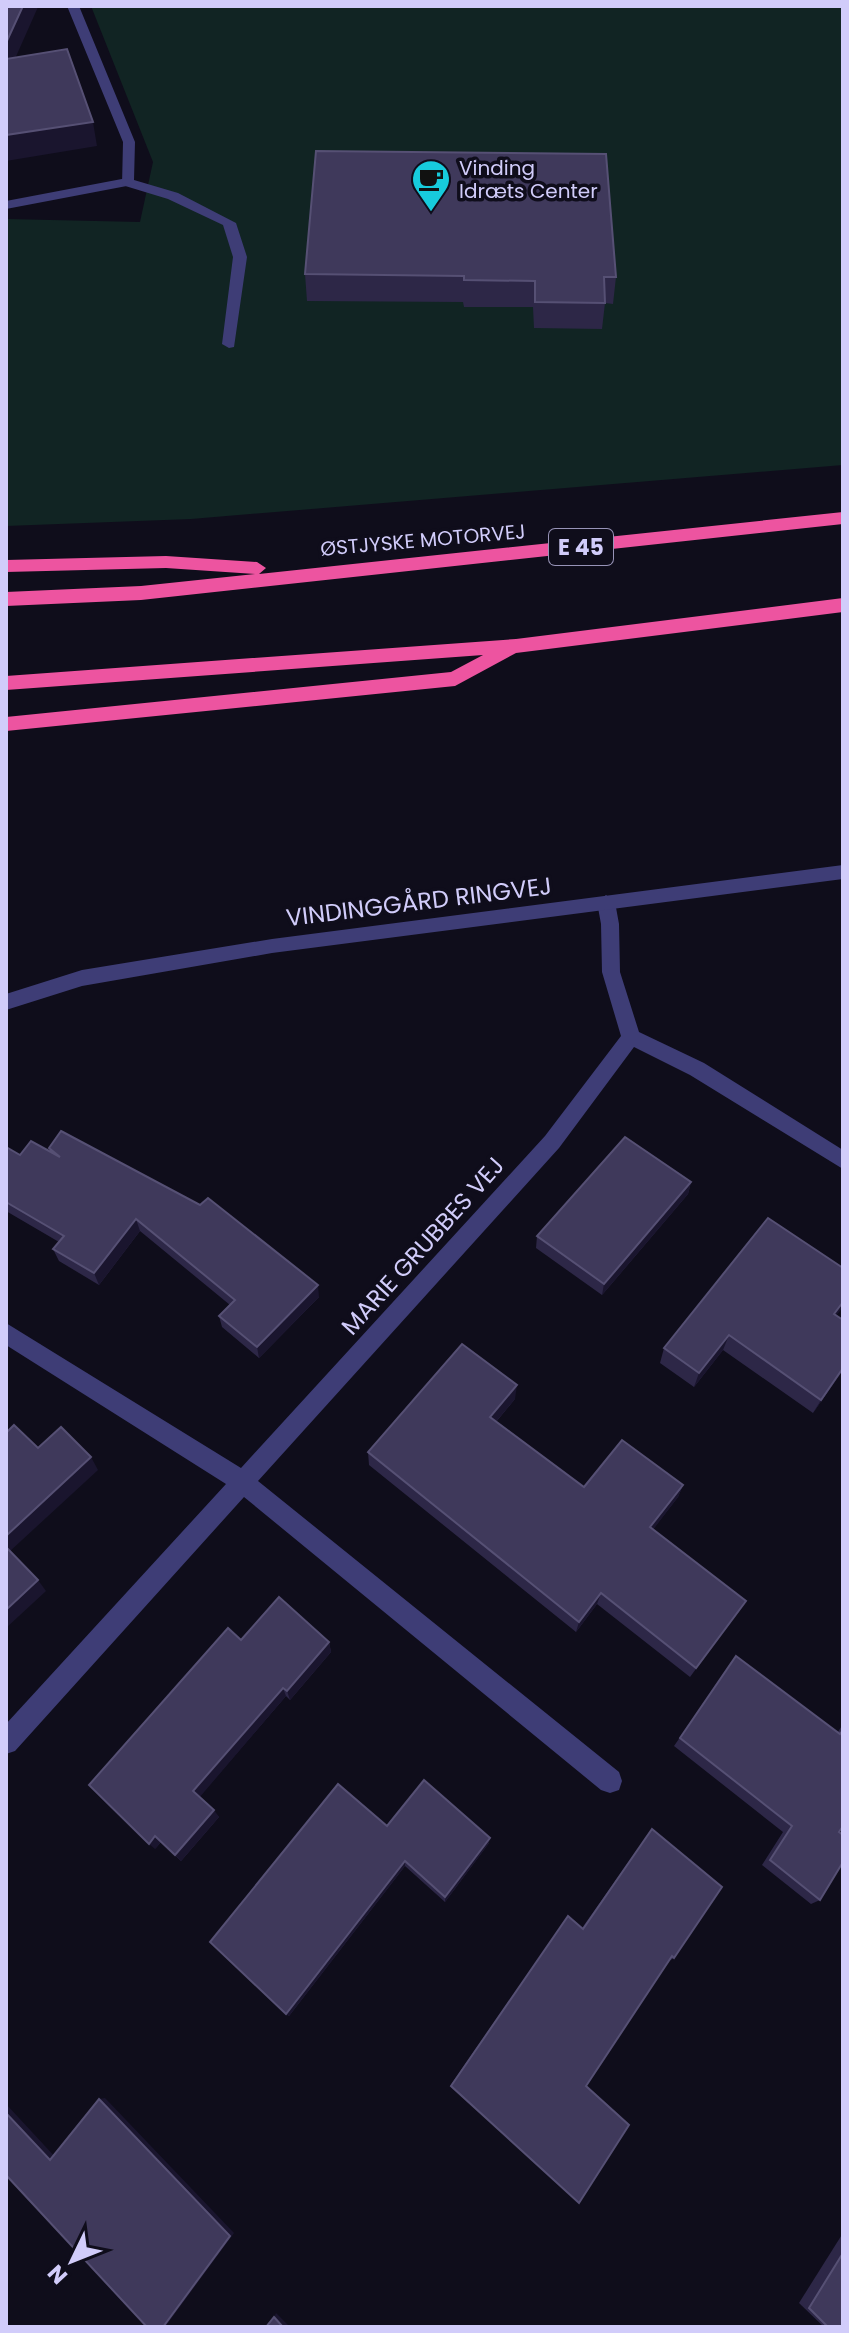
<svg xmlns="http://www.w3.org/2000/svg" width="849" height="2333" font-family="Poppins,sans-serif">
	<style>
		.green { fill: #112423 }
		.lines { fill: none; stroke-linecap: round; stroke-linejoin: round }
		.service { fill: #3e3d76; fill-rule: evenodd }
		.minor { fill: #3e3d76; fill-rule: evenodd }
		.tertiary { fill: #3e3d76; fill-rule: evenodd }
		.motorway { fill: #ed54a0; fill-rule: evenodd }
		.wall { fill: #2d2747 }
		.shaded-wall { fill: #1a152e }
		.building { fill: #3f395b; stroke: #565074; stroke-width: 2 }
		.labels { text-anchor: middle; stroke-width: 7; stroke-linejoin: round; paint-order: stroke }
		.far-poi-label { font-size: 20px; fill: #d1ccfa; stroke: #0f0d1b; text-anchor: start }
		.far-street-label { font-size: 20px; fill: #d1ccfa; stroke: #0f0d1b }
		.shield { fill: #0f0d1b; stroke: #9793b7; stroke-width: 2 }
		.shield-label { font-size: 22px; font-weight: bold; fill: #d1ccfa }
		.street-label { font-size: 24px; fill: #d1ccfa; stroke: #0f0d1b }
	</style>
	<rect width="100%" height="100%" fill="#0f0d1b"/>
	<path class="green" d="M 91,6 L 843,6 L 843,465 L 191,519 L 6,526 L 6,219 L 140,222 L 153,162 Z"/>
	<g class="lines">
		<path class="service" d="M 127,178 L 132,179 L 132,185 L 6,209 L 6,201 Z"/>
		<g class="minor">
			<path d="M 67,6 L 79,6 L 135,142 L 134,180 L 178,193 L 236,223 L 247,257 L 234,347 L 229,348 L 222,344 L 233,257 L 223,225 L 168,199 L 122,185 L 123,142 Z"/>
			<path d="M 606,895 L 615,902 L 619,924 L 620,972 L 639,1032 L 704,1063 L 843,1150 L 843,1169 L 690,1075 L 634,1047 L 559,1148 L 258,1481 L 619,1772 L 622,1781 L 619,1790 L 610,1793 L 601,1790 L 244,1497 L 15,1751 L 6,1754 L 6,1724 L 226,1484 L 6,1345 L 6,1323 L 241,1468 L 545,1136 L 621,1036 L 602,972 L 601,924 L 597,902 Z"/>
		</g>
		<path class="tertiary" d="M 843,865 L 843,879 L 272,953 L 82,986 L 6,1010 L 6,994 L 82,970 L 272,939 Z"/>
		<g class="motorway">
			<path d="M 843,512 L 843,524 L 141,600 L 6,606 L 6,592 L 141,586 L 255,574 L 166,568 L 6,572 L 6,560 L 166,556 L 257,562 L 266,568 L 259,574 Z"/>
			<path d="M 843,598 L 843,612 L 516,653 L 455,686 L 6,731 L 6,717 L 451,672 L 483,655 L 6,690 L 6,676 L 516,639 Z"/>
		</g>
	</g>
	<g class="wall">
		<path d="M 305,274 L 616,277 L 613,304 L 605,303 L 602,329 L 534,328 L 533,307 L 464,307 L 463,302 L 307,301 Z"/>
		<path d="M 6,1147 L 20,1155 L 51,1152 L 49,1148 L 319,1297 L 259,1358 L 222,1327 L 219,1316 L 230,1305 L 140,1231 L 99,1285 L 59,1261 L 53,1249 L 59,1242 L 6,1211 Z"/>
		<path d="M 691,1182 L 688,1194 L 602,1295 L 536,1248 L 537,1236 Z"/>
		<path d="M 836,1316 L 843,1320 L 843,1370 L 813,1413 L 723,1350 L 694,1387 L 660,1363 L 664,1348 Z"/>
		<path d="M 515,1399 L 496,1422 L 584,1487 L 683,1485 L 678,1497 L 653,1529 L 746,1601 L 690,1677 L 597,1604 L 576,1632 L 369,1465 L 368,1452 Z"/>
		<path d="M 241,1640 L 329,1642 L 331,1652 L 290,1700 L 286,1696 L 199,1797 L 219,1817 L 181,1861 L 161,1842 L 155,1849 Z"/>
		<path d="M 736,1656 L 838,1732 L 843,1724 L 843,1826 L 839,1832 L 820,1900 L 811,1904 L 762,1865 L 783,1832 L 674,1746 Z"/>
		<path d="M 387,1826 L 489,1843 L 445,1902 L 405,1866 L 289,2016 L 286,2014 Z"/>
		<path d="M 652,1829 L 674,1958 L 669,1961 L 586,2086 L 579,2203 L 450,2086 L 568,1916 L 582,1928 Z"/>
		<path d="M 843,2233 L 843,2327 L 824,2327 L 799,2303 Z"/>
	</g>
	<g class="shaded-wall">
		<path d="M 23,6 L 38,6 L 38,7 L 6,79 L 6,43 Z"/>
		<path d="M 93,122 L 97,146 L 6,161 L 6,135 Z"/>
		<path d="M 691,1182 L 688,1194 L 602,1295 L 604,1284 Z"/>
		<path d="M 136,1219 L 140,1231 L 99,1285 L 94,1273 Z"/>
		<path d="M 318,1285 L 319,1297 L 259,1358 L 257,1347 Z"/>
		<path d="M 843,1302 L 843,1307 L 826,1329 L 834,1314 Z"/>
		<path d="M 729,1335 L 723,1350 L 694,1387 L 699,1373 Z"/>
		<path d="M 843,1368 L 843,1370 L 813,1413 L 821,1400 Z"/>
		<path d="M 517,1385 L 515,1399 L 488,1431 L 490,1417 Z"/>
		<path d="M 91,1457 L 98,1470 L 9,1552 L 6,1548 L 6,1536 Z"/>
		<path d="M 683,1485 L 678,1497 L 646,1539 L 650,1527 Z"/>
		<path d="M 38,1580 L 46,1591 L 6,1628 L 6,1610 Z"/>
		<path d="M 601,1593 L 597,1604 L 576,1632 L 579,1622 Z"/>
		<path d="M 329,1642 L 331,1652 L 290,1700 L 287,1691 Z"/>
		<path d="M 283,1688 L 286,1696 L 199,1798 L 193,1791 Z"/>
		<path d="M 214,1810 L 219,1817 L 181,1861 L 175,1855 Z"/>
		<path d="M 155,1836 L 161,1842 L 155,1849 L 149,1844 Z"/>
		<path d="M 490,1838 L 489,1843 L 445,1902 L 445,1897 Z"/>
		<path d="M 405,1861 L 405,1866 L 289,2016 L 286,2014 Z"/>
		<path d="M 105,2098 L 234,2233 L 165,2327 L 163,2327 L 99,2099 Z"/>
		<path d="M 6,2104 L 57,2159 L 50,2160 L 6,2113 Z"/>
		<path d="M 276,2313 L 290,2327 L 283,2327 L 274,2317 Z"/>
	</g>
	<g class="building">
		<path d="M 6,6 L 23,6 L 6,43 Z"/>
		<path d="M 67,49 L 93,122 L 6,135 L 6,59 Z"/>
		<path d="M 316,151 L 606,154 L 616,277 L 604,277 L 605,303 L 535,302 L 535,281 L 464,280 L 464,276 L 305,274 Z"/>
		<path d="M 61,1131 L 200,1205 L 208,1198 L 318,1285 L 257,1347 L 219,1316 L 235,1300 L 136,1219 L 94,1273 L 53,1249 L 64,1236 L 6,1202 L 6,1147 L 20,1155 L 31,1141 L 60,1157 L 49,1148 Z"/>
		<path d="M 625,1137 L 691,1182 L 604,1284 L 537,1236 Z"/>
		<path d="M 768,1218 L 843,1268 L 843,1302 L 834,1314 L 843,1320 L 843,1368 L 821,1400 L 729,1335 L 699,1373 L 664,1348 Z"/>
		<path d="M 462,1344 L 517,1385 L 490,1417 L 584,1487 L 622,1440 L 683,1485 L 650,1527 L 746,1601 L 696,1668 L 601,1593 L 579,1622 L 368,1452 Z"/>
		<path d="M 14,1425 L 38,1448 L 61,1427 L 91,1457 L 6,1536 L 6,1433 Z"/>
		<path d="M 6,1547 L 38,1580 L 6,1610 Z"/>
		<path d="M 279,1597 L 329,1642 L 287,1691 L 283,1688 L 193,1791 L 214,1810 L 175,1855 L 155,1836 L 149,1844 L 89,1785 L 228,1628 L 241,1640 Z"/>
		<path d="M 736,1656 L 840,1734 L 843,1730 L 843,1826 L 839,1832 L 843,1835 L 843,1862 L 820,1900 L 770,1860 L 792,1826 L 680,1738 Z"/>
		<path d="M 424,1780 L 490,1838 L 445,1897 L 405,1861 L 286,2014 L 210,1942 L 338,1784 L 387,1826 Z"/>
		<path d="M 652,1829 L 722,1887 L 674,1958 L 672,1956 L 586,2086 L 629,2125 L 579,2203 L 451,2086 L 568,1916 L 583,1929 Z"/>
		<path d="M 99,2099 L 230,2236 L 163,2327 L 147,2327 L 6,2175 L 6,2113 L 50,2160 Z"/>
		<path d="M 843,2253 L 843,2327 L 828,2327 L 809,2308 Z"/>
		<path d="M 274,2317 L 283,2327 L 266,2327 Z"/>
	</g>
	<defs>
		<g id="cafe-pin" transform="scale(2)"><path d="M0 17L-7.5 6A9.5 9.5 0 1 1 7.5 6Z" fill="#17cbdc" stroke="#0f0d1b"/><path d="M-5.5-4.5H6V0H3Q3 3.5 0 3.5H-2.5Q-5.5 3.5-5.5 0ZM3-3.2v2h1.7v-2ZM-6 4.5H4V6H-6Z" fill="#111"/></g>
	</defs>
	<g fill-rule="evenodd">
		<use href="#cafe-pin" x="431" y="179"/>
	</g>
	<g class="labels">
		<g class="far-poi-label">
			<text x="459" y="175">Vinding<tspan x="459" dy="23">Idræts Center</tspan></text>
		</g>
		<g class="far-street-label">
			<text transform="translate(423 540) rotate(-5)" y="7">ØSTJYSKE MOTORVEJ</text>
		</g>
		<rect class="shield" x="549" y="529" width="64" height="36" rx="6"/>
		<g class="shield-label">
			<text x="581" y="555">E 45</text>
		</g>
		<g class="street-label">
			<text transform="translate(419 902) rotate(-7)" y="8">VINDINGGÅRD RINGVEJ</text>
			<text transform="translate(423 1246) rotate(-48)" y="8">MARIE GRUBBES VEJ</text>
		</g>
	</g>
	<rect width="849" height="2333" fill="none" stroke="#d1ccfa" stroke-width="16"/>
	<g transform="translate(72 2261) rotate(227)" stroke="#0f0d1b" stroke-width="6" paint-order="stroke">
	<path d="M0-6L14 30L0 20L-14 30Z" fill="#d1ccfa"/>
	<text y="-12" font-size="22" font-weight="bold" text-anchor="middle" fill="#d1ccfa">N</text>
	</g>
</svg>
